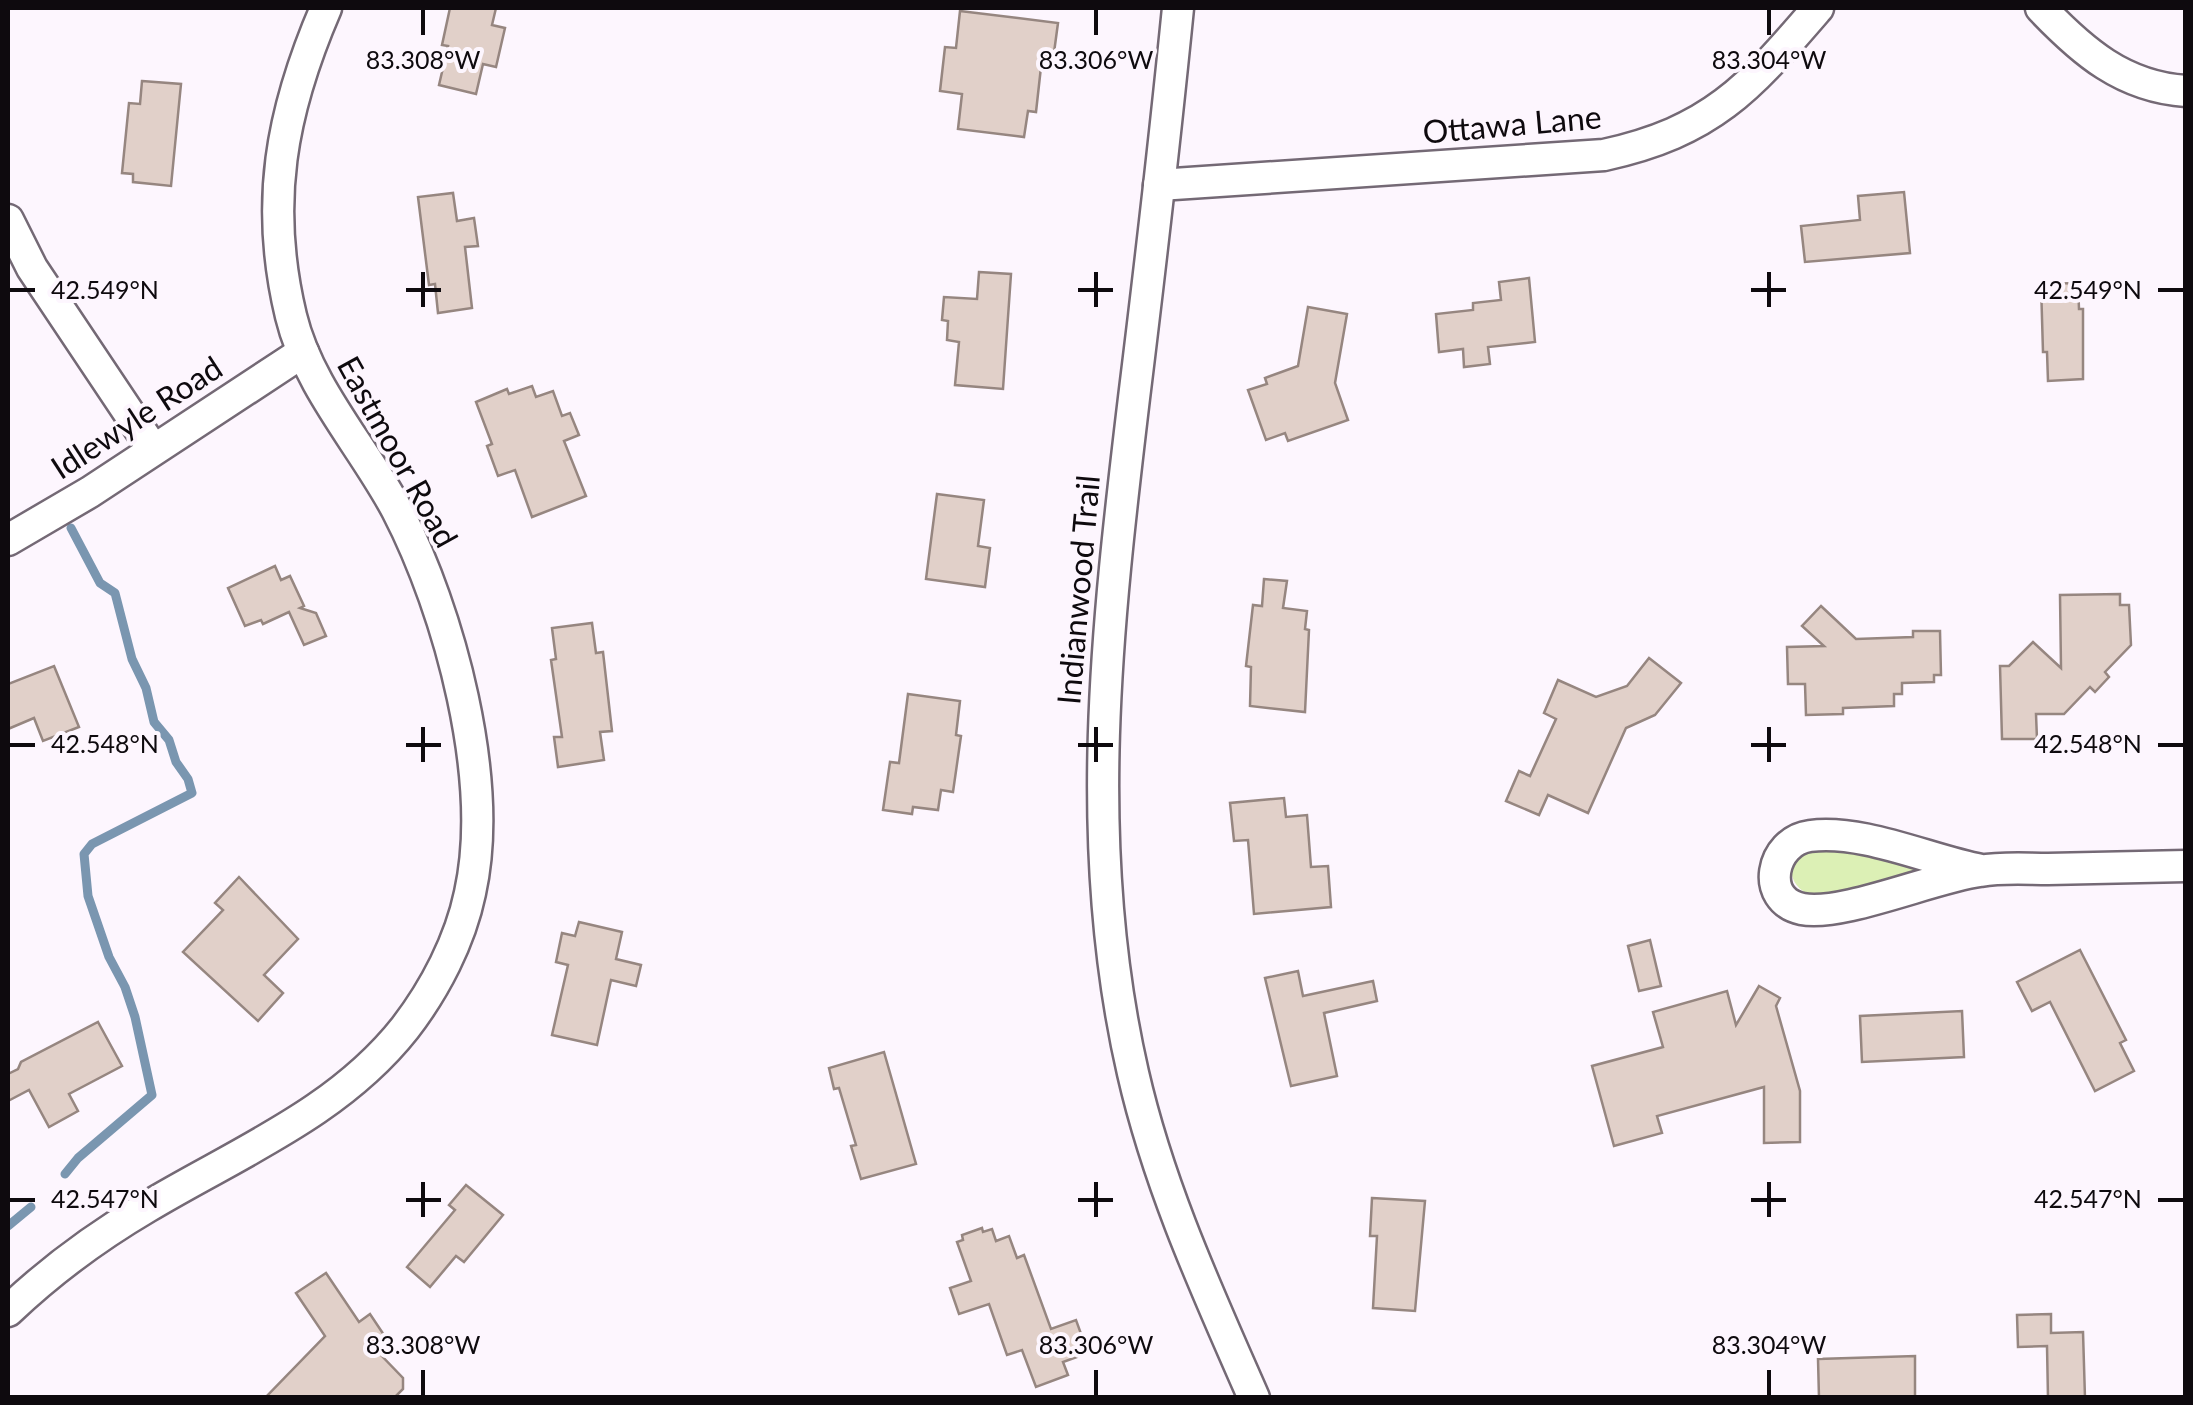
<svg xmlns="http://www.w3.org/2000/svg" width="2193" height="1405" font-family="Lato,sans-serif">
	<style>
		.green { fill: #dcf0b5 }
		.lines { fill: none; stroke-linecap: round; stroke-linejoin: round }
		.stream { stroke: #7a96b0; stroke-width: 9 }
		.building { fill: #e1d0c9; stroke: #968680; stroke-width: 2.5 }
		.street-casing { stroke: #746975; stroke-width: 35 }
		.street { stroke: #fff; stroke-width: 30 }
		.ticks { fill: none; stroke: #0e0a0e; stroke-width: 4 }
		.labels { text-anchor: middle; stroke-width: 8; stroke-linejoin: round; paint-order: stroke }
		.street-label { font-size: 32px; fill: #0e0a0e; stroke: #fdf6fe }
		.ticks-label { font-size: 25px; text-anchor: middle; fill: #0e0a0e; stroke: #fdf6fe; stroke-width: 8; stroke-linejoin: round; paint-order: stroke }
	</style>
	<rect width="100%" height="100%" fill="#fdf6fe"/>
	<path class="green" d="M 1830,848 L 1930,868 C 1900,877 1844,902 1814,896 C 1791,891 1781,861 1806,851 C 1812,848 1823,849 1830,848 Z"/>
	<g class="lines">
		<g class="stream">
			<path d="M 65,1174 L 78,1158 L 152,1095 L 135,1017 L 125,987 L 109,957 L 88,896 L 84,854 L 92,844 L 192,793 L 188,779 L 176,762 L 169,740 L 154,722 L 146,688 L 132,659 L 115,593 L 100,583 L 71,528"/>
			<path d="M 8,1226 L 31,1207"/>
		</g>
	</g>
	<g class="building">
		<path d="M 450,8 L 496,8 L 492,25 L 505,28 L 496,67 L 483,64 L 476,94 L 439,85 L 448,46 L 442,45 Z"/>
		<path d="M 960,11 L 1058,23 L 1053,60 L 1042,58 L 1036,112 L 1028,111 L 1024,137 L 958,129 L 962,94 L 940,91 L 945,47 L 956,48 Z"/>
		<path d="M 142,81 L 181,84 L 171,186 L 133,182 L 133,174 L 122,173 L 129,103 L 140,104 Z"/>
		<path d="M 1904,192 L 1910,253 L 1805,262 L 1801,226 L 1860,220 L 1858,196 Z"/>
		<path d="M 453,193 L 457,221 L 474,218 L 478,246 L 465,247 L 472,308 L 438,313 L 435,284 L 429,285 L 418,197 Z"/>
		<path d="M 979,272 L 1011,274 L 1003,389 L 955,385 L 959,342 L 947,340 L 948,321 L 942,320 L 944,297 L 977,299 Z"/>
		<path d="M 1529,278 L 1535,342 L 1488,347 L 1490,364 L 1464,367 L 1463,349 L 1439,352 L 1436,314 L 1473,310 L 1473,303 L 1501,300 L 1499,282 Z"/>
		<path d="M 2078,283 L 2079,309 L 2083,309 L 2083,379 L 2048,381 L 2047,352 L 2043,352 L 2041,284 Z"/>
		<path d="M 1308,307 L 1347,314 L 1335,383 L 1348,420 L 1288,441 L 1285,433 L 1266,440 L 1248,390 L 1267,384 L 1265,378 L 1298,366 Z"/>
		<path d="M 532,386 L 536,397 L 553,391 L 562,416 L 570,413 L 579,435 L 564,441 L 586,496 L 532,517 L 515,470 L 498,476 L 487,446 L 492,444 L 476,402 L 507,389 L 509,394 Z"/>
		<path d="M 937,494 L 984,500 L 978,546 L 990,548 L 985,587 L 926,579 Z"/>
		<path d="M 275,566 L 281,580 L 290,576 L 304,606 L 300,608 L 316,613 L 326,636 L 304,645 L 289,612 L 263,624 L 261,620 L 245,626 L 228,588 Z"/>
		<path d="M 1264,579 L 1287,581 L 1283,608 L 1307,611 L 1305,629 L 1309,630 L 1305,712 L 1250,706 L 1251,667 L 1246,666 L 1253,605 L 1262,606 Z"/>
		<path d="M 2120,594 L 2120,605 L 2129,605 L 2131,645 L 2105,672 L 2109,677 L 2095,692 L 2090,687 L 2064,714 L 2036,714 L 2037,739 L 2002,739 L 2000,666 L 2009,666 L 2033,642 L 2061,668 L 2060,595 Z"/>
		<path d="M 1821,606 L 1856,639 L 1913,637 L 1913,631 L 1940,631 L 1941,675 L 1934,675 L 1934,682 L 1902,683 L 1902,694 L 1894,694 L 1894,706 L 1843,708 L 1843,714 L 1806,715 L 1805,684 L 1788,684 L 1787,647 L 1824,646 L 1802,626 Z"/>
		<path d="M 592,623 L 596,653 L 603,652 L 612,731 L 600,732 L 604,760 L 558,767 L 554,737 L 562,737 L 551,660 L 556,659 L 552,628 Z"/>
		<path d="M 1649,658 L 1681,683 L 1655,715 L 1626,728 L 1588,813 L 1548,795 L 1539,815 L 1506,801 L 1519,771 L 1530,776 L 1556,719 L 1544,713 L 1558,680 L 1596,697 L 1627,686 Z"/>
		<path d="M 54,666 L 79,727 L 43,741 L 34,718 L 8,729 L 8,684 Z"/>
		<path d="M 908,694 L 960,701 L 956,735 L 961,736 L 953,792 L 941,790 L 938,810 L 913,807 L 912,814 L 883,810 L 890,762 L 899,763 Z"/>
		<path d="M 1284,798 L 1286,817 L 1307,815 L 1311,867 L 1328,866 L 1331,907 L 1254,914 L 1248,840 L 1234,841 L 1230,803 Z"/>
		<path d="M 239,877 L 298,939 L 264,975 L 283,993 L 258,1021 L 183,952 L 223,910 L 215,903 Z"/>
		<path d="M 579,922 L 622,932 L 616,959 L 641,965 L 636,986 L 611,980 L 597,1045 L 552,1035 L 568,965 L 556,962 L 562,933 L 575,936 Z"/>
		<path d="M 1650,940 L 1661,986 L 1639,991 L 1628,946 Z"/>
		<path d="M 2080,950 L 2126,1040 L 2120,1043 L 2134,1071 L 2095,1091 L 2050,1002 L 2032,1011 L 2017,982 Z"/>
		<path d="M 1298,971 L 1303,996 L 1373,981 L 1377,1001 L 1324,1013 L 1337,1076 L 1291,1086 L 1265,978 Z"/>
		<path d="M 1759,986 L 1780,998 L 1776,1006 L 1800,1091 L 1800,1142 L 1764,1143 L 1764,1087 L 1657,1116 L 1662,1133 L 1614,1146 L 1592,1066 L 1663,1047 L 1653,1012 L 1727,991 L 1736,1025 Z"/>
		<path d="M 1962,1011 L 1964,1057 L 1862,1062 L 1860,1016 Z"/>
		<path d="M 98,1022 L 122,1066 L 69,1094 L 78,1111 L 49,1127 L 29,1090 L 8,1101 L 8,1074 L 18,1069 L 21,1062 Z"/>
		<path d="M 884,1052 L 916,1164 L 861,1179 L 851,1146 L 856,1145 L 839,1088 L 834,1089 L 829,1068 Z"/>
		<path d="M 466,1185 L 503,1215 L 464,1262 L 456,1256 L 430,1287 L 407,1267 L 455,1210 L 449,1205 Z"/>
		<path d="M 1372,1198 L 1425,1201 L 1415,1311 L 1373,1308 L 1377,1236 L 1370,1236 Z"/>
		<path d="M 982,1228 L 983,1232 L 992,1229 L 996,1241 L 1009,1236 L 1017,1258 L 1024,1255 L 1051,1329 L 1076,1320 L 1088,1353 L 1063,1362 L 1068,1375 L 1036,1387 L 1022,1350 L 1007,1355 L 989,1304 L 959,1314 L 950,1288 L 971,1281 L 957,1242 L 963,1240 L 962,1235 Z"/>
		<path d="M 326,1273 L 359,1322 L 370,1314 L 390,1344 L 378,1352 L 403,1378 L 403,1389 L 396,1396 L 265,1398 L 325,1336 L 296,1293 Z"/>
		<path d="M 2051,1314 L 2051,1333 L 2083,1332 L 2085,1398 L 2048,1398 L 2047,1346 L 2018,1347 L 2017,1315 Z"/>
		<path d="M 1915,1356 L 1915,1398 L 1819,1398 L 1818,1359 Z"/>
	</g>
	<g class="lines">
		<g class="street-casing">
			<g id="street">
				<path d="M 1178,8 C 1165,138 1150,268 1134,398 C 1107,624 1081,847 1133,1073 C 1159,1187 1207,1291 1254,1398"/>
				<path d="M 2041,8 C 2082,51 2123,87 2186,91"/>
				<path d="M 1159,185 L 1604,155 C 1713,131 1749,88 1818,8"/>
				<path d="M 8,220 L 32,268 L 153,449"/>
				<path d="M 8,540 L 90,492 L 303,352"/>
				<path d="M 1981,870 C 1929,860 1863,829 1810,836 C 1771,841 1759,900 1802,909 C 1842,917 1934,877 1980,871 C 2002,867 2026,869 2048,869 C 2094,868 2140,867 2186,866"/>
				<path d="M 8,1311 C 50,1271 96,1237 147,1207 C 237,1153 338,1113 405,1028 C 435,989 460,941 470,893 C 495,780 450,612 397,510 C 363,446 308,387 291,316 C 264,204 281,112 326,8"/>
			</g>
		</g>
		<use href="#street" class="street"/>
	</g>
	<path class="ticks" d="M 423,10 L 423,35M 1096,10 L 1096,35M 1769,10 L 1769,35M 423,272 L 423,307M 1096,272 L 1096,307M 1769,272 L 1769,307M 10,290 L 35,290M 406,290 L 441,290M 1078,290 L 1113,290M 1751,290 L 1786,290M 2158,290 L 2183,290M 423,727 L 423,762M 1096,727 L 1096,762M 1769,727 L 1769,762M 10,745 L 35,745M 406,745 L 441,745M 1078,745 L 1113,745M 1751,745 L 1786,745M 2158,745 L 2183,745M 423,1182 L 423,1217M 1096,1182 L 1096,1217M 1769,1182 L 1769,1217M 10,1200 L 35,1200M 406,1200 L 441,1200M 1078,1200 L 1113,1200M 1751,1200 L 1786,1200M 2158,1200 L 2183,1200M 423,1370 L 423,1395M 1096,1370 L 1096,1395M 1769,1370 L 1769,1395"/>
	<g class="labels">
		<g class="street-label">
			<text transform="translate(1512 125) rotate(-5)" y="11">Ottawa Lane</text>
			<text transform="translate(137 418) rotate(-33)" y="11">Idlewyle Road</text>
			<text transform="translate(397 452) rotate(61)" y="11">Eastmoor Road</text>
			<text transform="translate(1079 590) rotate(-85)" y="11">Indianwood Trail</text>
		</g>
	</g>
	<g class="ticks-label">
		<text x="423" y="69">83.308°W</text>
		<text x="1096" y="69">83.306°W</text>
		<text x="1769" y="69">83.304°W</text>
		<text x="105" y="299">42.549°N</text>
		<text x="2088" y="299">42.549°N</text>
		<text x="105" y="753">42.548°N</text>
		<text x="2088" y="753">42.548°N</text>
		<text x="105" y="1208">42.547°N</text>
		<text x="2088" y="1208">42.547°N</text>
		<text x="423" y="1354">83.308°W</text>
		<text x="1096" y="1354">83.306°W</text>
		<text x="1769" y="1354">83.304°W</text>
	</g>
	<rect width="2193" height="1405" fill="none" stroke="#0e0a0e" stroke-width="20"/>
</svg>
